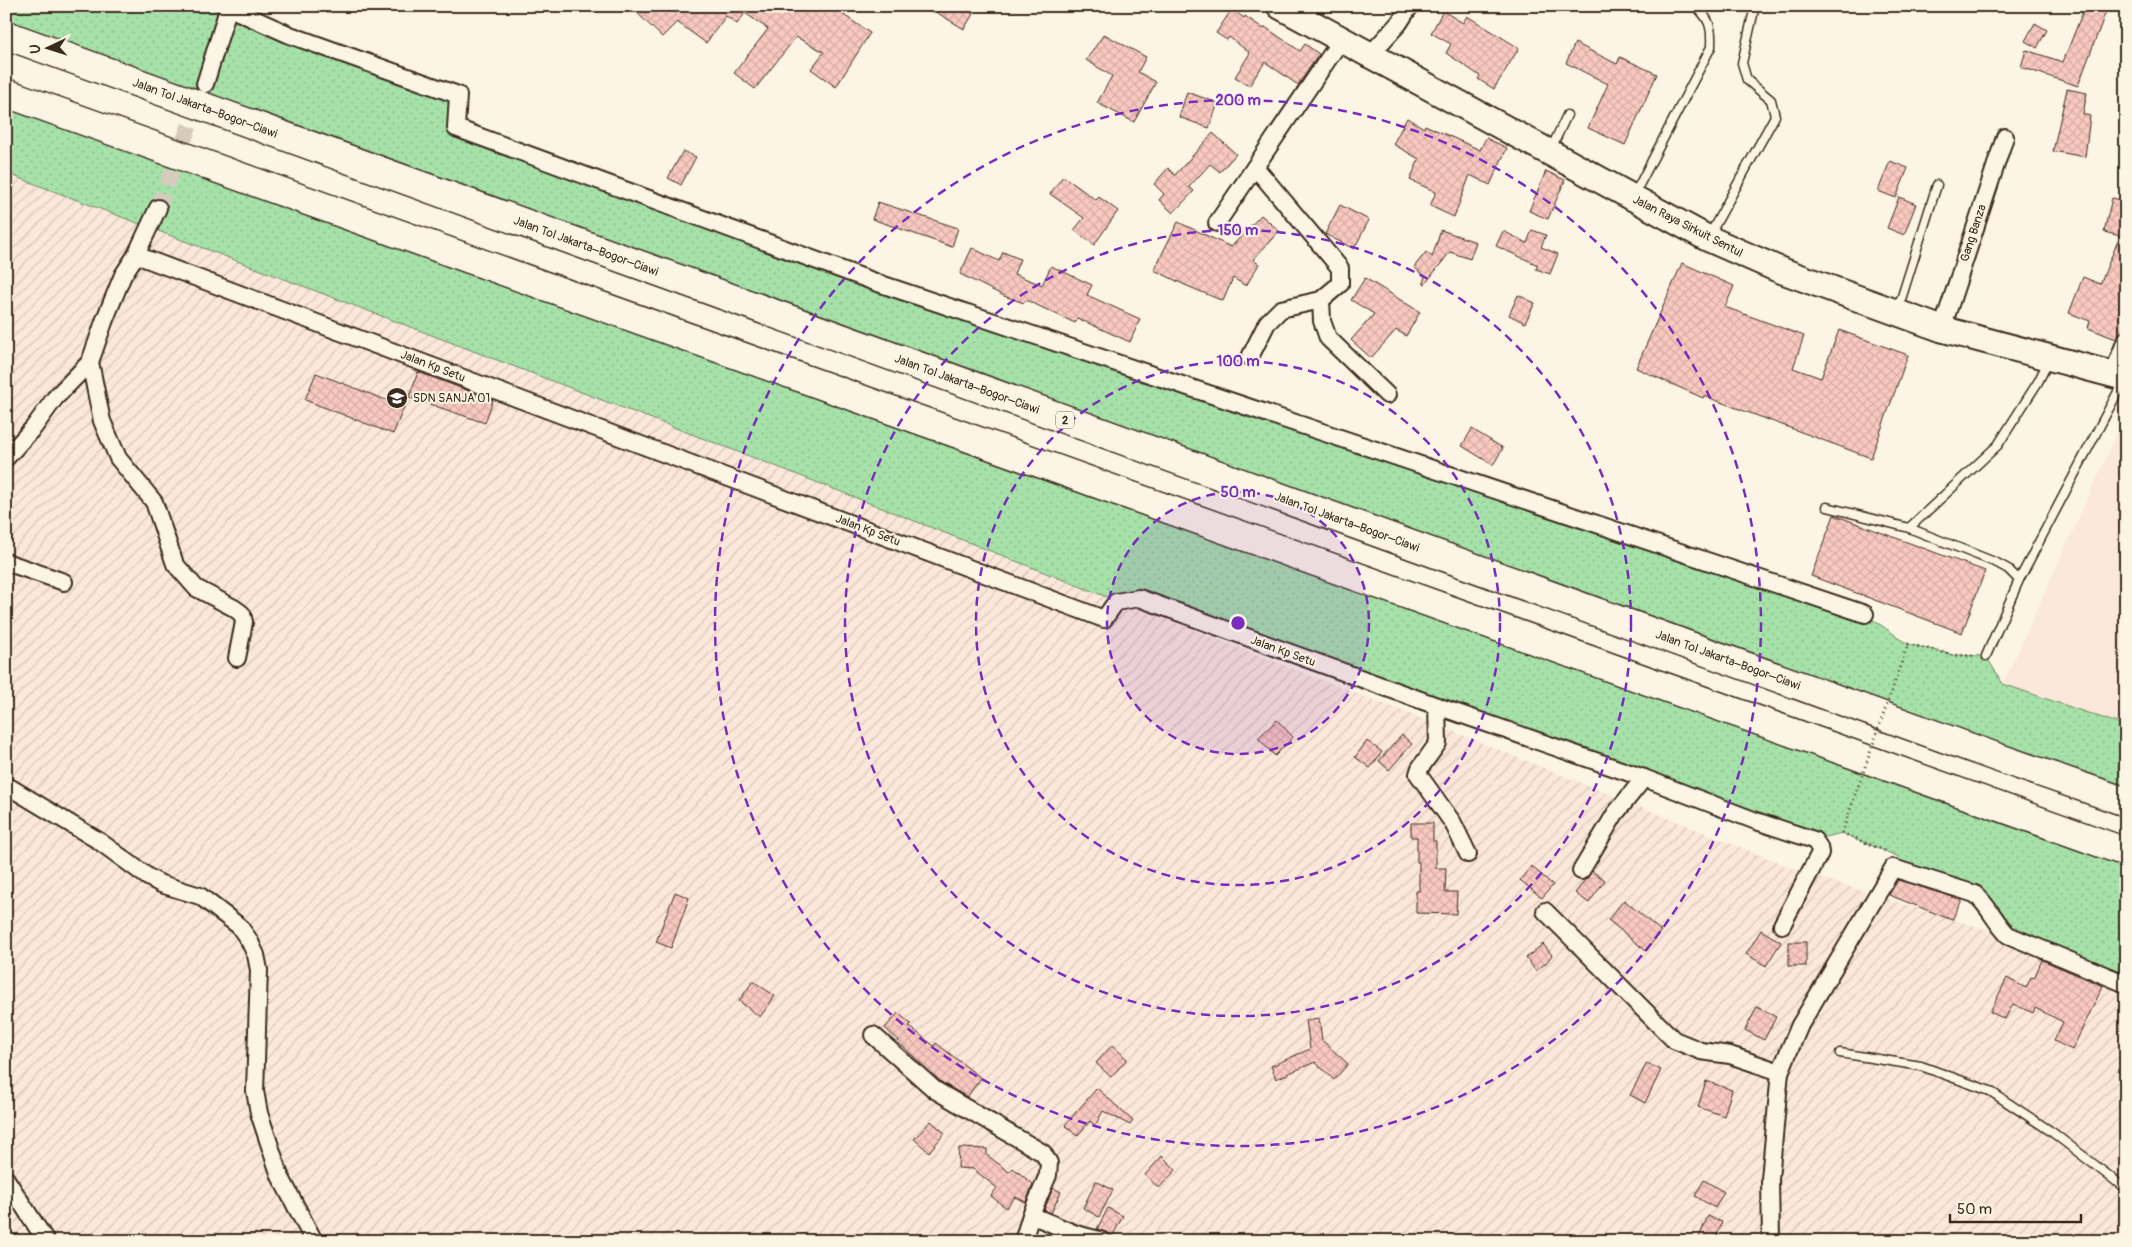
<svg xmlns="http://www.w3.org/2000/svg" width="2132" height="1247" font-family="Pangolin,sans-serif">
	<style>
		.built { fill: #fbe8da }
		.industrial { fill: url(#industrial-furrows) }
		.grass { fill: url(#grass-dots); stroke: #708663 }
		.building { fill: url(#building-cross-hatch); stroke: #3b2a1e }
		.lines { fill: none; stroke-linecap: round; stroke-linejoin: round }
		.street-tunnel { stroke: #d5ccbd; stroke-width: 16; stroke-dasharray: 16 8; stroke-linecap: butt }
		.lane-casing { stroke: #3b2a1e; stroke-width: 11 }
		.street-casing { stroke: #3b2a1e; stroke-width: 20 }
		.primary-casing { stroke: #3b2a1e; stroke-width: 29 }
		.highway-casing { stroke: #3b2a1e; stroke-width: 31 }
		.path { stroke: #3b2a1e; stroke-width: 3; stroke-dasharray: 1 4; stroke-linecap: butt }
		.lane { stroke: #fcf5e5; stroke-width: 8 }
		.street { stroke: #fcf5e5; stroke-width: 16 }
		.primary { stroke: #fcf5e5; stroke-width: 25 }
		.highway { stroke: #fcf5e5; stroke-width: 28 }
		.path-bridge { stroke: #3b2a1e; stroke-width: 3; stroke-dasharray: 1 4; stroke-linecap: butt }
		.ring { fill: none; stroke: #7b2cbf; stroke-width: 2.5; stroke-dasharray: 9 6 }
		.labels { text-anchor: middle; stroke-width: 4; stroke-linejoin: round; paint-order: stroke }
		.shield { fill: #fcf5e5; stroke: #75675a; stroke-width: 1 }
		.shield-label { font-size: 11px; font-weight: bold; fill: #3b2a1e }
		.street-label { font-size: 12px; fill: #3b2a1e; stroke: #fcf5e5 }
		.poi-label { font-size: 12px; fill: #3b2a1e; stroke: #fcf5e5; text-anchor: start }
		.centre { fill: #7b2cbf; stroke: #fcf5e5; stroke-width: 2.5 }
		.ring-label { font-size: 15px; text-anchor: middle; font-weight: bold; fill: #7b2cbf; stroke: #fcf5e5; stroke-width: 4; stroke-linejoin: round; paint-order: stroke }
	</style>
	<defs>
		<pattern id="industrial-furrows" width="10" height="10" patternUnits="userSpaceOnUse" patternTransform="scale(1.25)"><rect width="10" height="10" fill="#fbe8da"/><path d="M-1 1l2-2M0 10L10 0M9 11l2-2" fill="none" stroke="#d8c7bb"/></pattern>
		<pattern id="grass-dots" width="8" height="8" patternUnits="userSpaceOnUse" patternTransform="scale(1.25)"><rect width="8" height="8" fill="#a5e1a8"/><path d="M2 2h.1M6 6h.1" fill="none" stroke="#8fc190" stroke-width="1.8" stroke-linecap="round"/></pattern>
		<pattern id="building-cross-hatch" width="8" height="8" patternUnits="userSpaceOnUse" patternTransform="scale(1.25)"><rect width="8" height="8" fill="#f9c9c0"/><path d="M0 0l8 8M0 8l8-8" fill="none" stroke="#d6ada5"/></pattern>
	</defs>
	<rect width="100%" height="100%" fill="#fcf5e5"/>
	<filter id="ink" filterUnits="userSpaceOnUse"><feTurbulence type="fractalNoise" baseFrequency=".02" numOctaves="2"/><feDisplacementMap in="SourceGraphic" scale="10" xChannelSelector="R" yChannelSelector="G"/><feConvolveMatrix kernelMatrix="1 2 1 2 8 2 1 2 1" color-interpolation-filters="sRGB"/></filter>
	<g filter="url(#ink)">
		<path class="built" d="M 2126,414 L 2126,726 L 2003,684 Z"/>
		<path class="industrial" d="M 6,172 L 771,465 L 1420,718 L 1802,872 L 2126,974 L 2126,1241 L 6,1241 Z"/>
		<g class="grass">
			<path d="M 6,6 L 225,6 L 458,95 L 456,128 L 929,300 L 1865,614 L 1908,644 L 1954,655 L 1986,656 L 2003,684 L 2126,726 L 2126,801 L 6,35 Z"/>
			<path d="M 6,93 L 2126,852 L 2126,974 L 2008,935 L 1986,903 L 1893,868 L 1899,857 L 1842,833 L 1814,840 L 1139,598 L 1117,601 L 783,469 L 6,173 Z"/>
		</g>
		<g class="building">
			<path d="M 630,6 L 841,6 L 838,11 L 870,33 L 836,87 L 811,69 L 824,52 L 796,37 L 755,89 L 734,73 L 768,29 L 745,13 L 737,24 L 726,16 L 706,43 L 677,22 L 662,37 Z"/>
			<path d="M 926,6 L 959,6 L 973,14 L 964,29 Z"/>
			<path d="M 2085,6 L 2108,6 L 2078,86 L 2021,67 L 2026,50 L 2063,62 Z"/>
			<path d="M 1232,9 L 1244,18 L 1245,16 L 1264,29 L 1265,27 L 1300,51 L 1305,44 L 1319,54 L 1298,85 L 1265,62 L 1249,86 L 1235,77 L 1250,53 L 1229,37 L 1227,40 L 1216,33 Z"/>
			<path d="M 1443,11 L 1463,23 L 1467,16 L 1519,48 L 1494,89 L 1478,79 L 1480,76 L 1446,53 L 1451,44 L 1431,33 Z"/>
			<path d="M 2035,23 L 2047,30 L 2037,48 L 2025,41 Z"/>
			<path d="M 1104,34 L 1146,57 L 1138,72 L 1156,82 L 1134,122 L 1097,103 L 1112,76 L 1086,60 Z"/>
			<path d="M 1575,43 L 1617,64 L 1620,57 L 1657,74 L 1625,145 L 1588,128 L 1608,84 L 1566,63 Z"/>
			<path d="M 2067,89 L 2087,93 L 2083,114 L 2090,116 L 2085,157 L 2053,151 Z"/>
			<path d="M 1187,92 L 1218,103 L 1209,128 L 1179,117 Z"/>
			<path d="M 1407,118 L 1424,128 L 1425,125 L 1480,150 L 1486,138 L 1507,148 L 1490,185 L 1470,175 L 1454,217 L 1430,206 L 1436,192 L 1410,180 L 1419,159 L 1393,144 Z"/>
			<path d="M 1213,133 L 1236,154 L 1220,172 L 1210,164 L 1189,187 L 1194,191 L 1173,213 L 1159,200 L 1164,194 L 1154,184 L 1168,168 L 1175,175 Z"/>
			<path d="M 683,151 L 696,157 L 681,185 L 668,178 Z"/>
			<path d="M 1890,161 L 1908,168 L 1896,198 L 1878,191 Z"/>
			<path d="M 1546,171 L 1565,180 L 1548,219 L 1529,211 Z"/>
			<path d="M 1063,176 L 1096,200 L 1099,197 L 1118,211 L 1094,245 L 1074,230 L 1084,218 L 1050,194 Z"/>
			<path d="M 1899,197 L 1916,204 L 1904,235 L 1887,228 Z"/>
			<path d="M 2112,198 L 2126,201 L 2126,322 L 2122,331 L 2116,339 L 2088,328 L 2090,321 L 2069,313 L 2083,277 L 2100,284 L 2120,236 L 2104,232 Z"/>
			<path d="M 878,202 L 958,228 L 952,247 L 872,219 Z"/>
			<path d="M 1340,205 L 1369,220 L 1354,249 L 1325,234 Z"/>
			<path d="M 1261,215 L 1279,231 L 1253,260 L 1259,264 L 1246,286 L 1233,278 L 1223,301 L 1185,285 L 1154,270 L 1178,222 L 1231,247 Z"/>
			<path d="M 1441,230 L 1476,242 L 1470,259 L 1450,252 L 1425,284 L 1423,283 L 1425,277 L 1414,267 L 1426,252 L 1432,257 Z"/>
			<path d="M 1532,230 L 1546,235 L 1541,247 L 1558,254 L 1550,274 L 1536,269 L 1538,265 L 1496,246 L 1503,231 L 1527,243 Z"/>
			<path d="M 972,248 L 999,261 L 1003,252 L 1020,259 L 1014,274 L 1042,285 L 1051,266 L 1092,285 L 1087,295 L 1140,319 L 1130,342 L 1077,318 L 1075,323 L 1026,300 L 1024,303 L 1004,296 L 960,274 Z"/>
			<path d="M 1682,263 L 1734,286 L 1725,307 L 1804,336 L 1793,368 L 1821,378 L 1839,330 L 1908,355 L 1871,458 L 1704,396 L 1703,398 L 1636,368 Z"/>
			<path d="M 1365,278 L 1420,312 L 1406,336 L 1396,330 L 1371,358 L 1351,340 L 1374,314 L 1351,300 Z"/>
			<path d="M 1518,295 L 1535,303 L 1525,323 L 1509,315 Z"/>
			<path d="M 418,372 L 493,400 L 485,423 L 409,397 Z"/>
			<path d="M 316,373 L 404,407 L 393,434 L 305,400 Z"/>
			<path d="M 1472,429 L 1503,448 L 1493,465 L 1462,446 Z"/>
			<path d="M 1834,515 L 1985,571 L 1962,633 L 1811,576 Z"/>
			<path d="M 1277,720 L 1293,737 L 1275,756 L 1258,738 Z"/>
			<path d="M 1402,735 L 1412,744 L 1389,770 L 1379,761 Z"/>
			<path d="M 1367,741 L 1382,752 L 1370,768 L 1355,757 Z"/>
			<path d="M 1411,823 L 1433,823 L 1433,841 L 1436,841 L 1436,868 L 1446,868 L 1445,892 L 1457,892 L 1456,914 L 1416,913 L 1416,891 L 1419,891 L 1419,862 L 1417,862 L 1417,837 L 1411,837 Z"/>
			<path d="M 1531,866 L 1553,885 L 1542,898 L 1520,880 Z"/>
			<path d="M 1592,871 L 1605,880 L 1589,903 L 1575,893 Z"/>
			<path d="M 1898,880 L 1962,900 L 1952,920 L 1889,895 Z"/>
			<path d="M 675,892 L 689,898 L 671,948 L 656,942 Z"/>
			<path d="M 1624,900 L 1661,931 L 1646,951 L 1608,920 Z"/>
			<path d="M 1761,930 L 1781,942 L 1766,966 L 1746,954 Z"/>
			<rect x="1789" y="942" width="17" height="24"/>
			<path d="M 1543,944 L 1552,955 L 1546,963 L 1536,971 L 1526,958 Z"/>
			<path d="M 2042,960 L 2103,986 L 2072,1050 L 2054,1041 L 2063,1022 L 2035,1008 L 2033,1013 L 2013,1004 L 2005,1019 L 1990,1012 L 2007,978 L 2026,988 L 2031,977 L 2034,978 Z"/>
			<path d="M 753,981 L 775,996 L 760,1017 L 739,1001 Z"/>
			<path d="M 1757,1007 L 1776,1017 L 1764,1040 L 1745,1030 Z"/>
			<path d="M 898,1013 L 911,1024 L 909,1026 L 934,1046 L 936,1043 L 981,1078 L 967,1097 L 941,1082 L 898,1042 L 899,1041 L 885,1028 Z"/>
			<path d="M 1319,1018 L 1322,1040 L 1348,1064 L 1334,1080 L 1315,1062 L 1276,1079 L 1271,1066 L 1310,1049 L 1306,1020 Z"/>
			<path d="M 1112,1045 L 1127,1059 L 1111,1077 L 1096,1063 Z"/>
			<path d="M 1647,1063 L 1661,1070 L 1645,1103 L 1630,1095 Z"/>
			<path d="M 1706,1081 L 1732,1090 L 1724,1116 L 1698,1107 Z"/>
			<path d="M 1097,1088 L 1133,1121 L 1130,1125 L 1103,1111 L 1095,1126 L 1090,1121 L 1077,1136 L 1065,1125 Z"/>
			<path d="M 931,1121 L 945,1133 L 929,1152 L 914,1139 Z"/>
			<path d="M 959,1148 L 987,1149 L 987,1155 L 1009,1172 L 1013,1168 L 1033,1184 L 1026,1202 L 1015,1197 L 1006,1208 L 991,1196 L 997,1188 L 973,1169 L 958,1168 Z"/>
			<path d="M 1162,1156 L 1176,1170 L 1159,1188 L 1145,1175 Z"/>
			<path d="M 1704,1180 L 1724,1192 L 1715,1208 L 1695,1196 Z"/>
			<path d="M 1096,1181 L 1113,1190 L 1099,1217 L 1083,1208 Z"/>
			<path d="M 1053,1188 L 1061,1192 L 1051,1213 L 1044,1210 Z"/>
			<path d="M 1108,1208 L 1123,1216 L 1112,1237 L 1106,1232 L 1097,1229 Z"/>
			<path d="M 1708,1216 L 1722,1222 L 1714,1241 L 1699,1237 Z"/>
		</g>
		<g class="lines">
			<path class="street-tunnel" d="M 158,208 L 200,98"/>
			<g class="lane-casing">
				<g id="lane">
					<path d="M 1551,149 L 1567,115"/>
					<path d="M 1634,195 L 1711,47 C 1712,27 1710,20 1696,6"/>
					<path d="M 1709,236 L 1775,116 L 1771,100 L 1747,80 L 1742,63 L 1755,6"/>
					<path d="M 1898,309 L 1937,185"/>
					<path d="M 1827,507 L 1909,528 L 1998,445 L 2038,382 L 2049,360"/>
					<path d="M 1909,528 L 1997,563 L 2008,569 L 2019,580 L 1986,656"/>
					<path d="M 2019,580 L 2123,382"/>
					<path d="M 1840,1053 L 1921,1066 L 1990,1091 L 2052,1132 L 2126,1189"/>
				</g>
			</g>
			<g class="street-casing">
				<g id="street">
					<path d="M 225,6 L 290,35 L 458,95 L 456,128 L 875,282 L 1865,614"/>
					<path d="M 1369,56 L 1399,23 L 1410,6"/>
					<path d="M 205,84 L 229,6"/>
					<path d="M 1217,223 L 1255,167"/>
					<path d="M 136,255 L 1104,619 L 1116,602 L 1139,598 L 1437,706 L 1438,743 L 1420,768 L 1418,774 L 1453,823 L 1468,854"/>
					<path d="M 1321,300 L 1322,321 L 1328,338 L 1387,395"/>
					<path d="M 1942,329 L 2005,137"/>
					<path d="M 1250,357 L 1267,323 L 1281,309 L 1321,300 L 1340,284 L 1340,268 L 1255,167 L 1341,40"/>
					<path d="M 90,362 L 102,421 L 118,458 L 154,502 L 175,564 L 196,588 L 234,608 L 242,614 L 244,622 L 237,658"/>
					<path d="M 2113,374 L 2126,340"/>
					<path d="M 6,458 L 34,427 L 55,398 L 90,362 L 105,319 L 123,275 L 136,255 L 158,208"/>
					<path d="M 6,562 L 64,582"/>
					<path d="M 1437,706 L 1644,778"/>
					<path d="M 6,785 L 99,841 L 148,877 L 161,884 L 200,896 L 239,926 L 249,940 L 256,955 L 259,970 L 255,1091 L 259,1113 L 280,1176 L 314,1241"/>
					<path d="M 1581,871 L 1615,814 L 1644,778 L 1756,821 L 1814,840 L 1819,847 L 1820,853 L 1782,925"/>
					<path d="M 1545,911 L 1674,1040 L 1701,1051 L 1730,1055 L 1780,1072"/>
					<path d="M 873,1035 L 935,1090 L 1043,1153 L 1049,1163 L 1048,1175 L 1031,1215 L 1023,1241"/>
					<path d="M 6,1179 L 46,1241"/>
					<path d="M 1031,1215 L 1076,1234 L 1103,1241"/>
					<path d="M 1771,1241 L 1770,1179 L 1780,1072 L 1800,1025 L 1893,868 L 1975,894 C 1989,906 1995,922 2008,935 L 2126,984"/>
				</g>
			</g>
			<g class="primary-casing">
				<path id="primary" d="M 1280,6 L 1707,238 L 1780,270 L 1942,329 L 2126,378"/>
			</g>
			<g class="highway-casing">
				<g id="highway">
					<path d="M 6,35 L 1996,757 L 2126,802"/>
					<path d="M 6,93 L 2126,852"/>
				</g>
			</g>
			<g class="path">
				<path d="M 1908,644 L 1954,655 L 1975,656"/>
				<path d="M 1842,833 L 1888,852"/>
			</g>
			<use href="#lane" class="lane"/>
			<use href="#street" class="street"/>
			<use href="#primary" class="primary"/>
			<use href="#highway" class="highway"/>
			<path class="path-bridge" d="M 1842,833 L 1908,644"/>
		</g>
	</g>
	<circle cx="1238" cy="623" r="131" fill="#7b2cbf" fill-opacity=".12"/>
	<g class="ring">
		<circle cx="1238" cy="623" r="131"/>
		<circle cx="1238" cy="623" r="262"/>
		<circle cx="1238" cy="623" r="393"/>
		<circle cx="1238" cy="623" r="523"/>
	</g>
	<defs>
		<g id="school-disc" transform="scale(1.125)"><circle r="9.5" fill="#3b2a1e" stroke="#fcf5e5"/><path d="M0-5L7-2L0 1L-7-2ZM-4 1L0 2.5L4 1V4Q0 6-4 4Z" fill="#fff"/></g>
	</defs>
	<g fill-rule="evenodd">
		<use href="#school-disc" x="397" y="398"/>
	</g>
	<g class="labels">
		<rect class="shield" x="1056" y="411.5" width="18" height="17" rx="4"/>
		<g class="shield-label">
			<text x="1065" y="424">2</text>
		</g>
		<g class="street-label">
			<text transform="translate(205 108) rotate(20)" y="4">Jalan Tol Jakarta–Bogor–Ciawi</text>
			<text transform="translate(1688 226) rotate(27)" y="4">Jalan Raya Sirkuit Sentul</text>
			<text transform="translate(1973 233) rotate(-72)" y="4">Gang Banza</text>
			<text transform="translate(586 246) rotate(20)" y="4">Jalan Tol Jakarta–Bogor–Ciawi</text>
			<text transform="translate(433 366) rotate(21)" y="4">Jalan Kp Setu</text>
			<text transform="translate(967 384) rotate(20)" y="4">Jalan Tol Jakarta–Bogor–Ciawi</text>
			<text transform="translate(1347 522) rotate(20)" y="4">Jalan Tol Jakarta–Bogor–Ciawi</text>
			<text transform="translate(868 530) rotate(21)" y="4">Jalan Kp Setu</text>
			<text transform="translate(1283 651) rotate(20)" y="4">Jalan Kp Setu</text>
			<text transform="translate(1728 660) rotate(20)" y="4">Jalan Tol Jakarta–Bogor–Ciawi</text>
		</g>
		<g class="poi-label">
			<text x="413" y="402">SDN SANJA 01</text>
		</g>
	</g>
	<circle cx="1238" cy="623" r="8" class="centre"/>
	<g class="ring-label">
		<text x="1238" y="105">200 m</text>
		<text x="1238" y="235">150 m</text>
		<text x="1238" y="366">100 m</text>
		<text x="1238" y="497">50 m</text>
	</g>
	<rect width="2132" height="1247" fill="none" stroke="#fcf5e5" stroke-width="25"/>
	<rect x="12" y="12" width="2107" height="1222" fill="none" stroke="#3b2a1e" stroke-width="2" filter="url(#ink)"/>
	<g transform="translate(48 48) rotate(266)" stroke="#fcf5e5" stroke-width="4" paint-order="stroke">
	<path d="M0-4L9 19L0 12L-9 19Z" fill="#3b2a1e"/>
	<text y="-8" font-size="14" font-weight="bold" text-anchor="middle" fill="#3b2a1e">U</text>
	</g>
	<path d="M1950 1214v8h131v-8" fill="none" stroke="#3b2a1e" stroke-width="2.5"/>
	<text x="1957" y="1214" font-size="15" fill="#3b2a1e" stroke="#fcf5e5" stroke-width="4" paint-order="stroke">50 m</text>
</svg>
